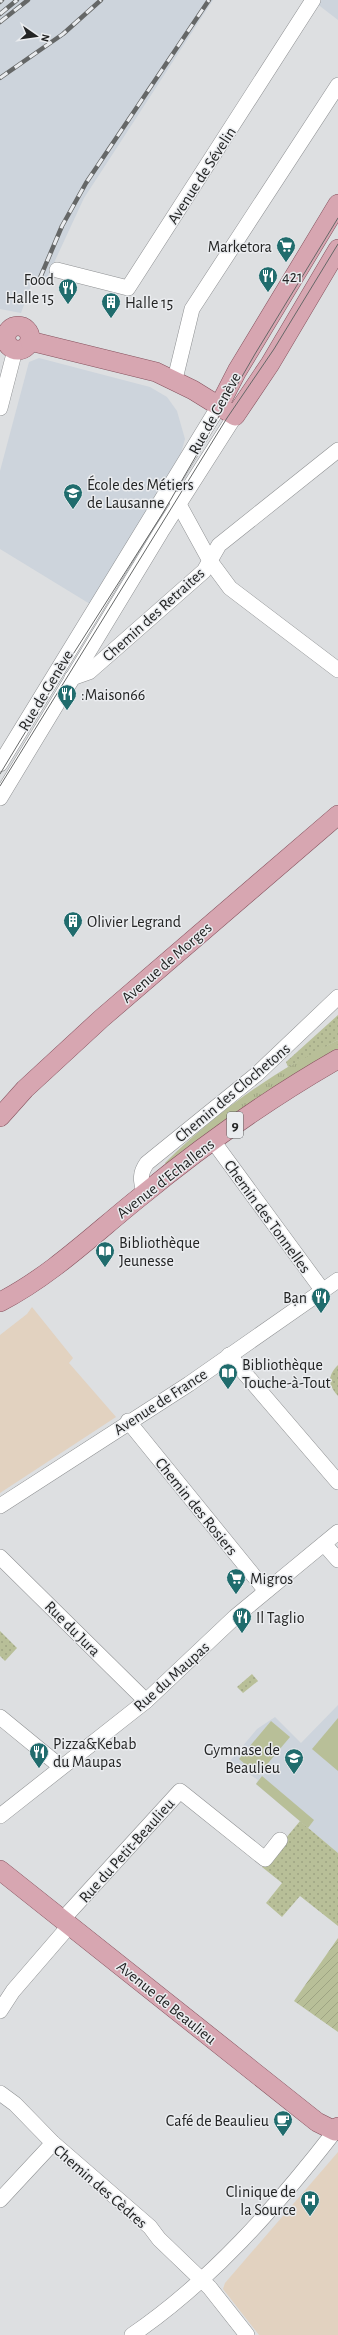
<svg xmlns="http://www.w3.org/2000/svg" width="338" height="2335" font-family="'Alegreya Sans',sans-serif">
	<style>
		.built { fill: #cdd4dc }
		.medical { fill: #e2d2c0 }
		.grass { fill: url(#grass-tufts) }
		.park { fill: url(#park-dots) }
		.garden { fill: url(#garden-furrows) }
		.pitch { fill: #b8bf98 }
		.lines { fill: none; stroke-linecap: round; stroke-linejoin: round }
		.minor-casing { stroke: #8f9193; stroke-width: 16 }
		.major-casing { stroke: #86525e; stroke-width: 20 }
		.minor { stroke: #fff; stroke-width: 15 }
		.major { stroke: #d7a6b1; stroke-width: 19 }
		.tram { stroke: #656767; stroke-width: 1 }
		.rail-casing { stroke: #656767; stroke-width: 4.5 }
		.rail { stroke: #eaecef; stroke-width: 3; stroke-dasharray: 9; stroke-linecap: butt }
		.labels { text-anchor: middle; stroke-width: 3; stroke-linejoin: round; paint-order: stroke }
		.shield { fill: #eaecef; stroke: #5f6061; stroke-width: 1 }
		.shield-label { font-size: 15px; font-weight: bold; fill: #232424 }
		.street-label { font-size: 16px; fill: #232424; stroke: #eaecef }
		.poi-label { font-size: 16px; fill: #232424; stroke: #eaecef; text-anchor: start }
	</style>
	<defs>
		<pattern id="grass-tufts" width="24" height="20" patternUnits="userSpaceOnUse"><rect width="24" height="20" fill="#b8bf98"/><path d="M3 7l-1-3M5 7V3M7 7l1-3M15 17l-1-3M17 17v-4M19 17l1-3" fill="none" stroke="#9ea483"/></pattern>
		<pattern id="park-dots" width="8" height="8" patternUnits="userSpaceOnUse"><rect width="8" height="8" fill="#b8bf98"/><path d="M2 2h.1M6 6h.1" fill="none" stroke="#9ea483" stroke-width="1.8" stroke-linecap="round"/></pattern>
		<pattern id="garden-furrows" width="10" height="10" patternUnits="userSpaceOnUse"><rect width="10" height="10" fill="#b8bf98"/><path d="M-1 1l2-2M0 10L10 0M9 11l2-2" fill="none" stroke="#9ea483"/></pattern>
	</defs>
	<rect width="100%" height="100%" fill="#dddfe1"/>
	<g class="built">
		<path d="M 0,0 L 213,0 L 84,198 L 46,280 L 34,277 L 21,313 L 0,309 Z"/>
		<path d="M 312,0 L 338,0 L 338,20 Z"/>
		<path d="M 39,358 L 150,387 L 167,397 L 177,411 L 185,439 L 181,453 L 90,604 L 0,549 L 0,471 L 29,362 Z"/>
		<path d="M 338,1705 L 338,1853 L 256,1784 L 258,1780 L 230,1761 L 257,1729 L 275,1717 L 301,1743 Z"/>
	</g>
	<g class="medical">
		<path d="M 32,1307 L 73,1358 L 69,1363 L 116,1417 L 0,1493 L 0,1335 L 27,1314 Z"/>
		<path d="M 338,2152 L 338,2335 L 259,2335 L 223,2289 L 225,2283 Z"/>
	</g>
	<path class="grass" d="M 338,1040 L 338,1050 L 167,1166 L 165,1163 C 215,1113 274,1071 338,1040 Z"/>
	<g class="park">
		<path d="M 338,1015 L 338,1040 L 288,1067 L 286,1062 Z"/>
		<path d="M 338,1365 L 338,1396 C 328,1385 327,1376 338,1365 Z"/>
		<path d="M 0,1631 L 17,1648 L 5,1661 L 0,1656 Z"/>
		<path d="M 252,1674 L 258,1681 L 243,1693 L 237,1687 Z"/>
		<path d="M 300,1821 L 338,1853 L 338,1926 L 300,1896 L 282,1917 L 266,1903 L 282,1883 L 262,1867 Z"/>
	</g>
	<path class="garden" d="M 338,1938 L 338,2032 L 294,2001 Z"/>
	<g class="pitch">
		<path d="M 338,1718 L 338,1771 L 312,1749 Z"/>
		<path d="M 271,1721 L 290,1737 L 258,1775 L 239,1759 Z"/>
		<path d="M 262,1776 L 314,1820 L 308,1828 L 256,1784 Z"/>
	</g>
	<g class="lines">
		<g class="minor-casing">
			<g id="minor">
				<path d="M 57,270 L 128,288 L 313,0"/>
				<path d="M 175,379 L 192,309 L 338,85"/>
				<path d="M 0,408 L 15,350"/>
				<path d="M 176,499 L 210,561 L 230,588 L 338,670"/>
				<path d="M 72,678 L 89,672 L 113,651 L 204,571 L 219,545 L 338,450"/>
				<path d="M 0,764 L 219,406"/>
				<path d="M 0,798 L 161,532 L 235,416"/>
				<path d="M 213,1141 L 323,1291"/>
				<path d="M 144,1193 C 141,1181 139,1174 147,1163 L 257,1074 L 338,997"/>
				<path d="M 229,1355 L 338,1482"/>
				<path d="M 128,1421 L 266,1591"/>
				<path d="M 0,1506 L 189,1384 L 338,1280"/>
				<path d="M 324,1544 L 338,1560"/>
				<path d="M 0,1557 L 146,1701"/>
				<path d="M 0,1717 L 61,1767"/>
				<path d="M 0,1816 L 146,1701 L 235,1617 L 338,1532"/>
				<path d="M 63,1919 L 180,1791 L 265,1859 L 280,1840"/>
				<path d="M 0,2011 L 13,1991 L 70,1925"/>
				<path d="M 0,2093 L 15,2104 L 53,2143 L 150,2227 L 159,2239 L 210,2288 L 247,2335"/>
				<path d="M 0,2200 L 53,2143"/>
				<path d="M 132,2335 C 211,2281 277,2206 335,2131"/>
			</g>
		</g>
		<g class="major-casing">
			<g id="major">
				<circle cx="18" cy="338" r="12"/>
				<path d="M 30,341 L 156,372 L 193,390 L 235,416 L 270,364 L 338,249"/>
				<path d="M 219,406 L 237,371 L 338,204"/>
				<path d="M 0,1117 L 25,1089 L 102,1018 L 338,815"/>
				<path d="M 0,1302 C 51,1276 95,1233 140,1197 C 202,1146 268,1099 338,1059"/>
				<path d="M 0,1870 L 317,2122 L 335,2131 L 338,2127"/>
			</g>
		</g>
		<use href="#minor" class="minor"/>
		<use href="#major" class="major"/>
		<g class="tram">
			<path d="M 0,774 L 63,670 L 163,513 L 255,354 L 338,218"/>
			<path d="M 0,786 L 227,418 L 274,349 L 338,244"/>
		</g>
		<g class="rail-casing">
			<g id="rail">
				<path d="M 0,2 L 2,0"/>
				<path d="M 0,14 L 17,0"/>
				<path d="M 0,22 L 28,0"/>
				<path d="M 0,78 L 63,34 L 101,0"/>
				<path d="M 40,278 L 62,226 L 86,183 L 209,0"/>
			</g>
		</g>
		<use href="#rail" class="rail"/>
	</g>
	<defs>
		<g id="supermarket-pin" transform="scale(1)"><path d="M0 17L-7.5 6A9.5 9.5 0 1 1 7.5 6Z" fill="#206c6d" stroke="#eaecef"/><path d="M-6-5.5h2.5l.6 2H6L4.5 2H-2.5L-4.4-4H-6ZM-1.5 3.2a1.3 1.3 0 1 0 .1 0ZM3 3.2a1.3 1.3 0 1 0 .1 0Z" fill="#fff"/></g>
		<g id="restaurant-pin" transform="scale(1)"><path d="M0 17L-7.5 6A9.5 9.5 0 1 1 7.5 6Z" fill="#206c6d" stroke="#eaecef"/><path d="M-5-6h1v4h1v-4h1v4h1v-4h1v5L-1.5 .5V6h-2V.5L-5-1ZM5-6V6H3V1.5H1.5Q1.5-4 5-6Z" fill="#fff"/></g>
		<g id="building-pin" transform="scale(1)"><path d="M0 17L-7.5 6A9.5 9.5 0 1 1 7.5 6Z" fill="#206c6d" stroke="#eaecef"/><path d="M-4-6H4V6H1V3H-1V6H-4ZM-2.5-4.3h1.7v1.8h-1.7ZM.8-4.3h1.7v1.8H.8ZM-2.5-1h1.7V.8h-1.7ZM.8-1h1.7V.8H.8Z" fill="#fff"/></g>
		<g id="university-pin" transform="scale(1)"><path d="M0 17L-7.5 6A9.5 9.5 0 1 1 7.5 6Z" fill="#206c6d" stroke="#eaecef"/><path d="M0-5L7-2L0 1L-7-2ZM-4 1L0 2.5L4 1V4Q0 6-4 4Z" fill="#fff"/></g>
		<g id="library-pin" transform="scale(1)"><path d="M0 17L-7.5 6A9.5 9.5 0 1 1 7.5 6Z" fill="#206c6d" stroke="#eaecef"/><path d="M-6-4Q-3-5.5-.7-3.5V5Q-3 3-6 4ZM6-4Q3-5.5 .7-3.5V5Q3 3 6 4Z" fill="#fff"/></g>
		<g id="school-pin" transform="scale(1)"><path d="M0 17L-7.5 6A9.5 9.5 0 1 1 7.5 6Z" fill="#206c6d" stroke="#eaecef"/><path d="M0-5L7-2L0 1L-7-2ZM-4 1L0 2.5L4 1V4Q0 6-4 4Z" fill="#fff"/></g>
		<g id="cafe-pin" transform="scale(1)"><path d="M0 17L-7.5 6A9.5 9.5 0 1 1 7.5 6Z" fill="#206c6d" stroke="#eaecef"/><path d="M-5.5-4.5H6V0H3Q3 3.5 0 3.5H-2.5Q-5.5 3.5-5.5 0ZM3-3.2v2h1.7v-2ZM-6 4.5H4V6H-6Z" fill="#fff"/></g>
		<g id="hospital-pin" transform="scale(1)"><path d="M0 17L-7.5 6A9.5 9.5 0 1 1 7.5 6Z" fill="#206c6d" stroke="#eaecef"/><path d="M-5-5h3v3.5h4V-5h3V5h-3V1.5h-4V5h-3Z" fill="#fff"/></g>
	</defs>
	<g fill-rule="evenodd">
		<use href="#supermarket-pin" x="286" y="246"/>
		<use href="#restaurant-pin" x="268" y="276"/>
		<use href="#restaurant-pin" x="68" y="288"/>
		<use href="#building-pin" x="111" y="302"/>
		<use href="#university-pin" x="73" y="493"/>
		<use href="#restaurant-pin" x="67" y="694"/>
		<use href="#building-pin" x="73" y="921"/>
		<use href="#library-pin" x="105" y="1251"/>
		<use href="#restaurant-pin" x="321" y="1297"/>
		<use href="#library-pin" x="228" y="1373"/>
		<use href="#supermarket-pin" x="236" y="1578"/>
		<use href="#restaurant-pin" x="242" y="1617"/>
		<use href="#restaurant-pin" x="39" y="1752"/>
		<use href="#school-pin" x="294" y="1758"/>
		<use href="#cafe-pin" x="283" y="2120"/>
		<use href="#hospital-pin" x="310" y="2200"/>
	</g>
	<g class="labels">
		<rect class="shield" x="227" y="1112" width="16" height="26" rx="3"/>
		<g class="shield-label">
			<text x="235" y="1130">9</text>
		</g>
		<g class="street-label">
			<text transform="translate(201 175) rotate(-57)" y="6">Avenue de Sévelin</text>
			<text transform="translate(214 413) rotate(-61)" y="6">Rue de Genève</text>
			<text transform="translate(153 614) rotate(-42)" y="6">Chemin des Retraites</text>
			<text transform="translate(45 690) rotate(-59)" y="6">Rue de Genève</text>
			<text transform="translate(166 962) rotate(-41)" y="6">Avenue de Morges</text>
			<text transform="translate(232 1092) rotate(-40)" y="6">Chemin des Clochetons</text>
			<text transform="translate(165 1178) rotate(-38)" y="6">Avenue d'Echallens</text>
			<text transform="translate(268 1216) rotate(54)" y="6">Chemin des Tonnelles</text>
			<text transform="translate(160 1401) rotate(-33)" y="6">Avenue de France</text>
			<text transform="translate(197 1506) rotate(51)" y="6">Chemin des Rosiers</text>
			<text transform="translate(73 1628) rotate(45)" y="6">Rue du Jura</text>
			<text transform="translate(171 1676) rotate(-42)" y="6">Rue du Maupas</text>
			<text transform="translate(126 1850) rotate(-48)" y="6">Rue du Petit-Beaulieu</text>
			<text transform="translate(167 2002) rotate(39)" y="6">Avenue de Beaulieu</text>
			<text transform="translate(101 2186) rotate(41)" y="6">Chemin des Cèdres</text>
		</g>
		<g class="poi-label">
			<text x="272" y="252" text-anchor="end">Marketora</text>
			<text x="282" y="282">421</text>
			<text x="54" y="285" text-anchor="end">Food<tspan x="54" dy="18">Halle 15</tspan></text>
			<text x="125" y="308">Halle 15</text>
			<text x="87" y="490">École des Métiers<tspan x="87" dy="18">de Lausanne</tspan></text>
			<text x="81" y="700">:Maison66</text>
			<text x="87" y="927">Olivier Legrand</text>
			<text x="119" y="1248">Bibliothèque<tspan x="119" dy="18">Jeunesse</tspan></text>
			<text x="307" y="1303" text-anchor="end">Bạn</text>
			<text x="242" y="1370">Bibliothèque<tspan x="242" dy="18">Touche-à-Tout</tspan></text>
			<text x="250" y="1584">Migros</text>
			<text x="256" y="1623">Il Taglio</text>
			<text x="53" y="1749">Pizza&amp;Kebab<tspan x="53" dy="18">du Maupas</tspan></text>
			<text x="280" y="1755" text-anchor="end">Gymnase de<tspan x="280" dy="18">Beaulieu</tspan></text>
			<text x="269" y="2126" text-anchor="end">Café de Beaulieu</text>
			<text x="296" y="2197" text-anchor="end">Clinique de<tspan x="296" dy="18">la Source</tspan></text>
		</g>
	</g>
	<g transform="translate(36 36) rotate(103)" stroke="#eaecef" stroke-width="3" paint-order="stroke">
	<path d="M0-3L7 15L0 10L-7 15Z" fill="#232424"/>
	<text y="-6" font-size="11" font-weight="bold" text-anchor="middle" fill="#232424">N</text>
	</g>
</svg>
